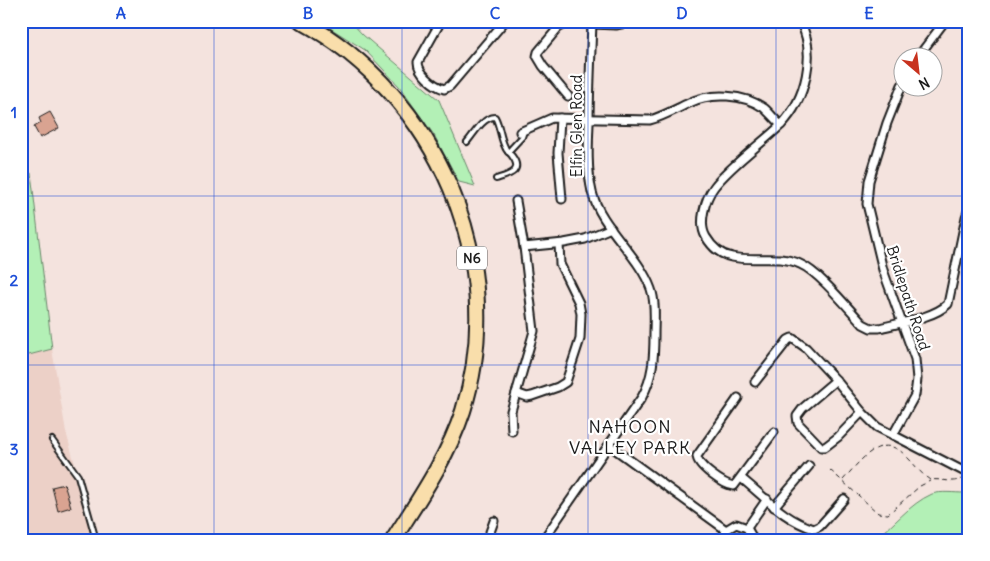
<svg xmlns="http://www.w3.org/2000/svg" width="990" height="561" font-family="Delius,sans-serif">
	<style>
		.built { fill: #ecd0c7 }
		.green { fill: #b3f0b6; stroke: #688669 }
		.building { fill: #d9a391; stroke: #1c1c1c }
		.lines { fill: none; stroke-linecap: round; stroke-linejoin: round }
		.lane-casing { stroke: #1c1c1c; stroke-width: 8 }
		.street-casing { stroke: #1c1c1c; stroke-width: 11 }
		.highway-casing { stroke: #1c1c1c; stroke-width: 18 }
		.path { stroke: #1c1c1c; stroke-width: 1; stroke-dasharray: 5 4; stroke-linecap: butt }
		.lane { stroke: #fff; stroke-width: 4 }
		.street { stroke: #fff; stroke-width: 7 }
		.highway { stroke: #f9deab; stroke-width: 14 }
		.grid { fill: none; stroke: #1d4ed8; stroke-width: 1; stroke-opacity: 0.55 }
		.labels { text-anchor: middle; stroke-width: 4.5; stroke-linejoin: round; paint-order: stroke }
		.shield { fill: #fff; stroke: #606060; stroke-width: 1 }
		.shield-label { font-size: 14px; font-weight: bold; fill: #1c1c1c }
		.street-label { font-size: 15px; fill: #1c1c1c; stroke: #fff }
		.quarter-label { font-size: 18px; letter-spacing: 1px; fill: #1c1c1c; stroke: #fff }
		.neatline { fill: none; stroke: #1d4ed8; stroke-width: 2 }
		.grid-label { font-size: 16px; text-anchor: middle; font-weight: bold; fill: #1d4ed8 }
	</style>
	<rect width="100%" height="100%" fill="#f4e3de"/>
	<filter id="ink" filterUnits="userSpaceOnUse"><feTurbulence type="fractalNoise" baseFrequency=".02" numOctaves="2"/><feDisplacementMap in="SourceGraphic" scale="10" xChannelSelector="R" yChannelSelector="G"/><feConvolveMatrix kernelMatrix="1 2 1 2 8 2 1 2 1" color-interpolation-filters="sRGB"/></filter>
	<g filter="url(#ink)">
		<path class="built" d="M 52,349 L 66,432 L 96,540 L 21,540 L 21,357 Z"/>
		<g class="green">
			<path d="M 319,21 L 350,21 L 363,35 L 439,100 L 475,186 L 459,182 L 434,135 L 399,86 L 365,50 Z"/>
			<path d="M 31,173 L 52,349 L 21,357 L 21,174 Z"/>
			<path d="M 964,493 L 969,495 L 969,540 L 874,540 C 894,526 909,504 932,494 C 941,491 955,493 964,493 Z"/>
		</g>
		<g class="building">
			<path d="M 50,112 L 59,128 L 40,138 L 34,127 L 41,123 L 39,118 Z"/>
			<path d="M 64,484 L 71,507 L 58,511 L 52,487 Z"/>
		</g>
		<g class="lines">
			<g class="lane-casing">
				<g id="lane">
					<path d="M 467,142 C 474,134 483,117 495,117 C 500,126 500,137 505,147 C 506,151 510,153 512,156 C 524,172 508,175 496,179"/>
					<path d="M 508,152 L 522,137 L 524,131"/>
					<path d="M 52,440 L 78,476 L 96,540"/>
				</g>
			</g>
			<g class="street-casing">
				<g id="street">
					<path d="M 441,21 L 418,62 C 418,73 434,86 444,89 L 450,86 L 505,21"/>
					<path d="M 800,21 C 817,54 806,99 781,125 C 760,145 731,165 714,187 C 705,199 698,224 706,237 C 712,247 721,255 732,257 C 754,262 778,254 800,264 C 819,272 848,308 863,324 L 871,328 L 879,328 C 899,323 934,318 948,304 L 966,217 L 969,209"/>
					<path d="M 917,58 L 945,21"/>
					<path d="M 902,85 L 887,123 L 869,181 L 867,204 L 883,270 L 915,359 L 917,379 L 915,395 L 893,435 L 969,474"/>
					<path d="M 568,96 L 543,66 L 537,56 L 538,52 L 558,28 L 567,23 L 616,25 L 635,21"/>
					<path d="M 560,118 L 558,153 L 562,199"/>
					<path d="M 520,132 L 552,118 L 650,120 C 664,116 676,109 689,103 C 711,92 744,94 764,108 C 770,113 775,120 781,125"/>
					<path d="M 524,247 L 564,243 L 585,239 L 611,228"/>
					<path d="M 836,380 L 803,408 L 797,416 L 798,423 L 821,447 L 825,447 L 838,437 L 862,412"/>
					<path d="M 755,382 L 788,340 L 792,338 L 806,348 L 836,380 L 862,412 L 877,427 L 893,435"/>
					<path d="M 516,393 L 527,397 L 532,396 L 558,387 L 566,382 L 580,339 L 581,314 L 579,303 L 560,264 L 559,244"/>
					<path d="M 738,398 L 697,456 C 697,466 724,485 734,486 L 774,432"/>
					<path d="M 512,431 L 511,411 L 534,331 L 524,247 L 516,201"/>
					<path d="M 609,445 L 726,530"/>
					<path d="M 741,478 C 765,497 784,520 814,529 L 820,526 L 844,499"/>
					<path d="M 774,507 L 809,466"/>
					<path d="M 747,528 L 767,499"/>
					<path d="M 491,540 L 490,532 L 494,521"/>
					<path d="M 543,540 L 642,397 C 653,377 654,357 654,335 C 654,320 656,303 651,289 C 639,255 600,226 592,192 C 587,170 588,146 589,124 C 589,90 591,55 592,21"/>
					<path d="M 723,540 L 726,530 L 736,524 L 747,528 L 751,535 L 751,540"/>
				</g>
			</g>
			<g class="highway-casing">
				<path id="highway" d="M 301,21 C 437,95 510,262 463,411 C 448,457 419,499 393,540"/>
			</g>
			<g class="path">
				<path d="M 830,470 L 878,513 L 888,514 L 920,486 L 930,481"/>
				<path d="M 843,480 C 861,460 882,429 908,458 C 916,466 921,474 930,480 C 942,478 951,484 962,479"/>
			</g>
			<use href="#lane" class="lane"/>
			<use href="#street" class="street"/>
			<use href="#highway" class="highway"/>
		</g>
	</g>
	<path class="grid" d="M 214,21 L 214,540M 402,21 L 402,540M 588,21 L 588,540M 776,21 L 776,540M 21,196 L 969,196M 21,365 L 969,365"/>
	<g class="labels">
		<rect class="shield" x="457" y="246.5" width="30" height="23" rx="4"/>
		<g class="shield-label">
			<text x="472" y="263">N6</text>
		</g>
		<g class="street-label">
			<text transform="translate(577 126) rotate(-90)" y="5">Elfin Glen Road</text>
			<text transform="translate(908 298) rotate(72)" y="5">Bridlepath Road</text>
		</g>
		<g class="quarter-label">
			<text x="630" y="433">NAHOON<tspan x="630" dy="21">VALLEY PARK</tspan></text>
		</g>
	</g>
	<rect width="990" height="561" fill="none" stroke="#fff" stroke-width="55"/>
	<g transform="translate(918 72) rotate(152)"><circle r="24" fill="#ffffff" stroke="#a4a4a4"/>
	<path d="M0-4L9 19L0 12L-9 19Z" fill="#c8321e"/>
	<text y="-8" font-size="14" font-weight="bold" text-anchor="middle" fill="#1c1c1c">N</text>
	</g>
	<rect x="28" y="28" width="934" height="506" class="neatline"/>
	<g class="grid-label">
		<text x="121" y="19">A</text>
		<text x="308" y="19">B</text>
		<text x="495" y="19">C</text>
		<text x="682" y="19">D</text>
		<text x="869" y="19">E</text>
		<text x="14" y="118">1</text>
		<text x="14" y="286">2</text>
		<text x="14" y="455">3</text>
	</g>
</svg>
